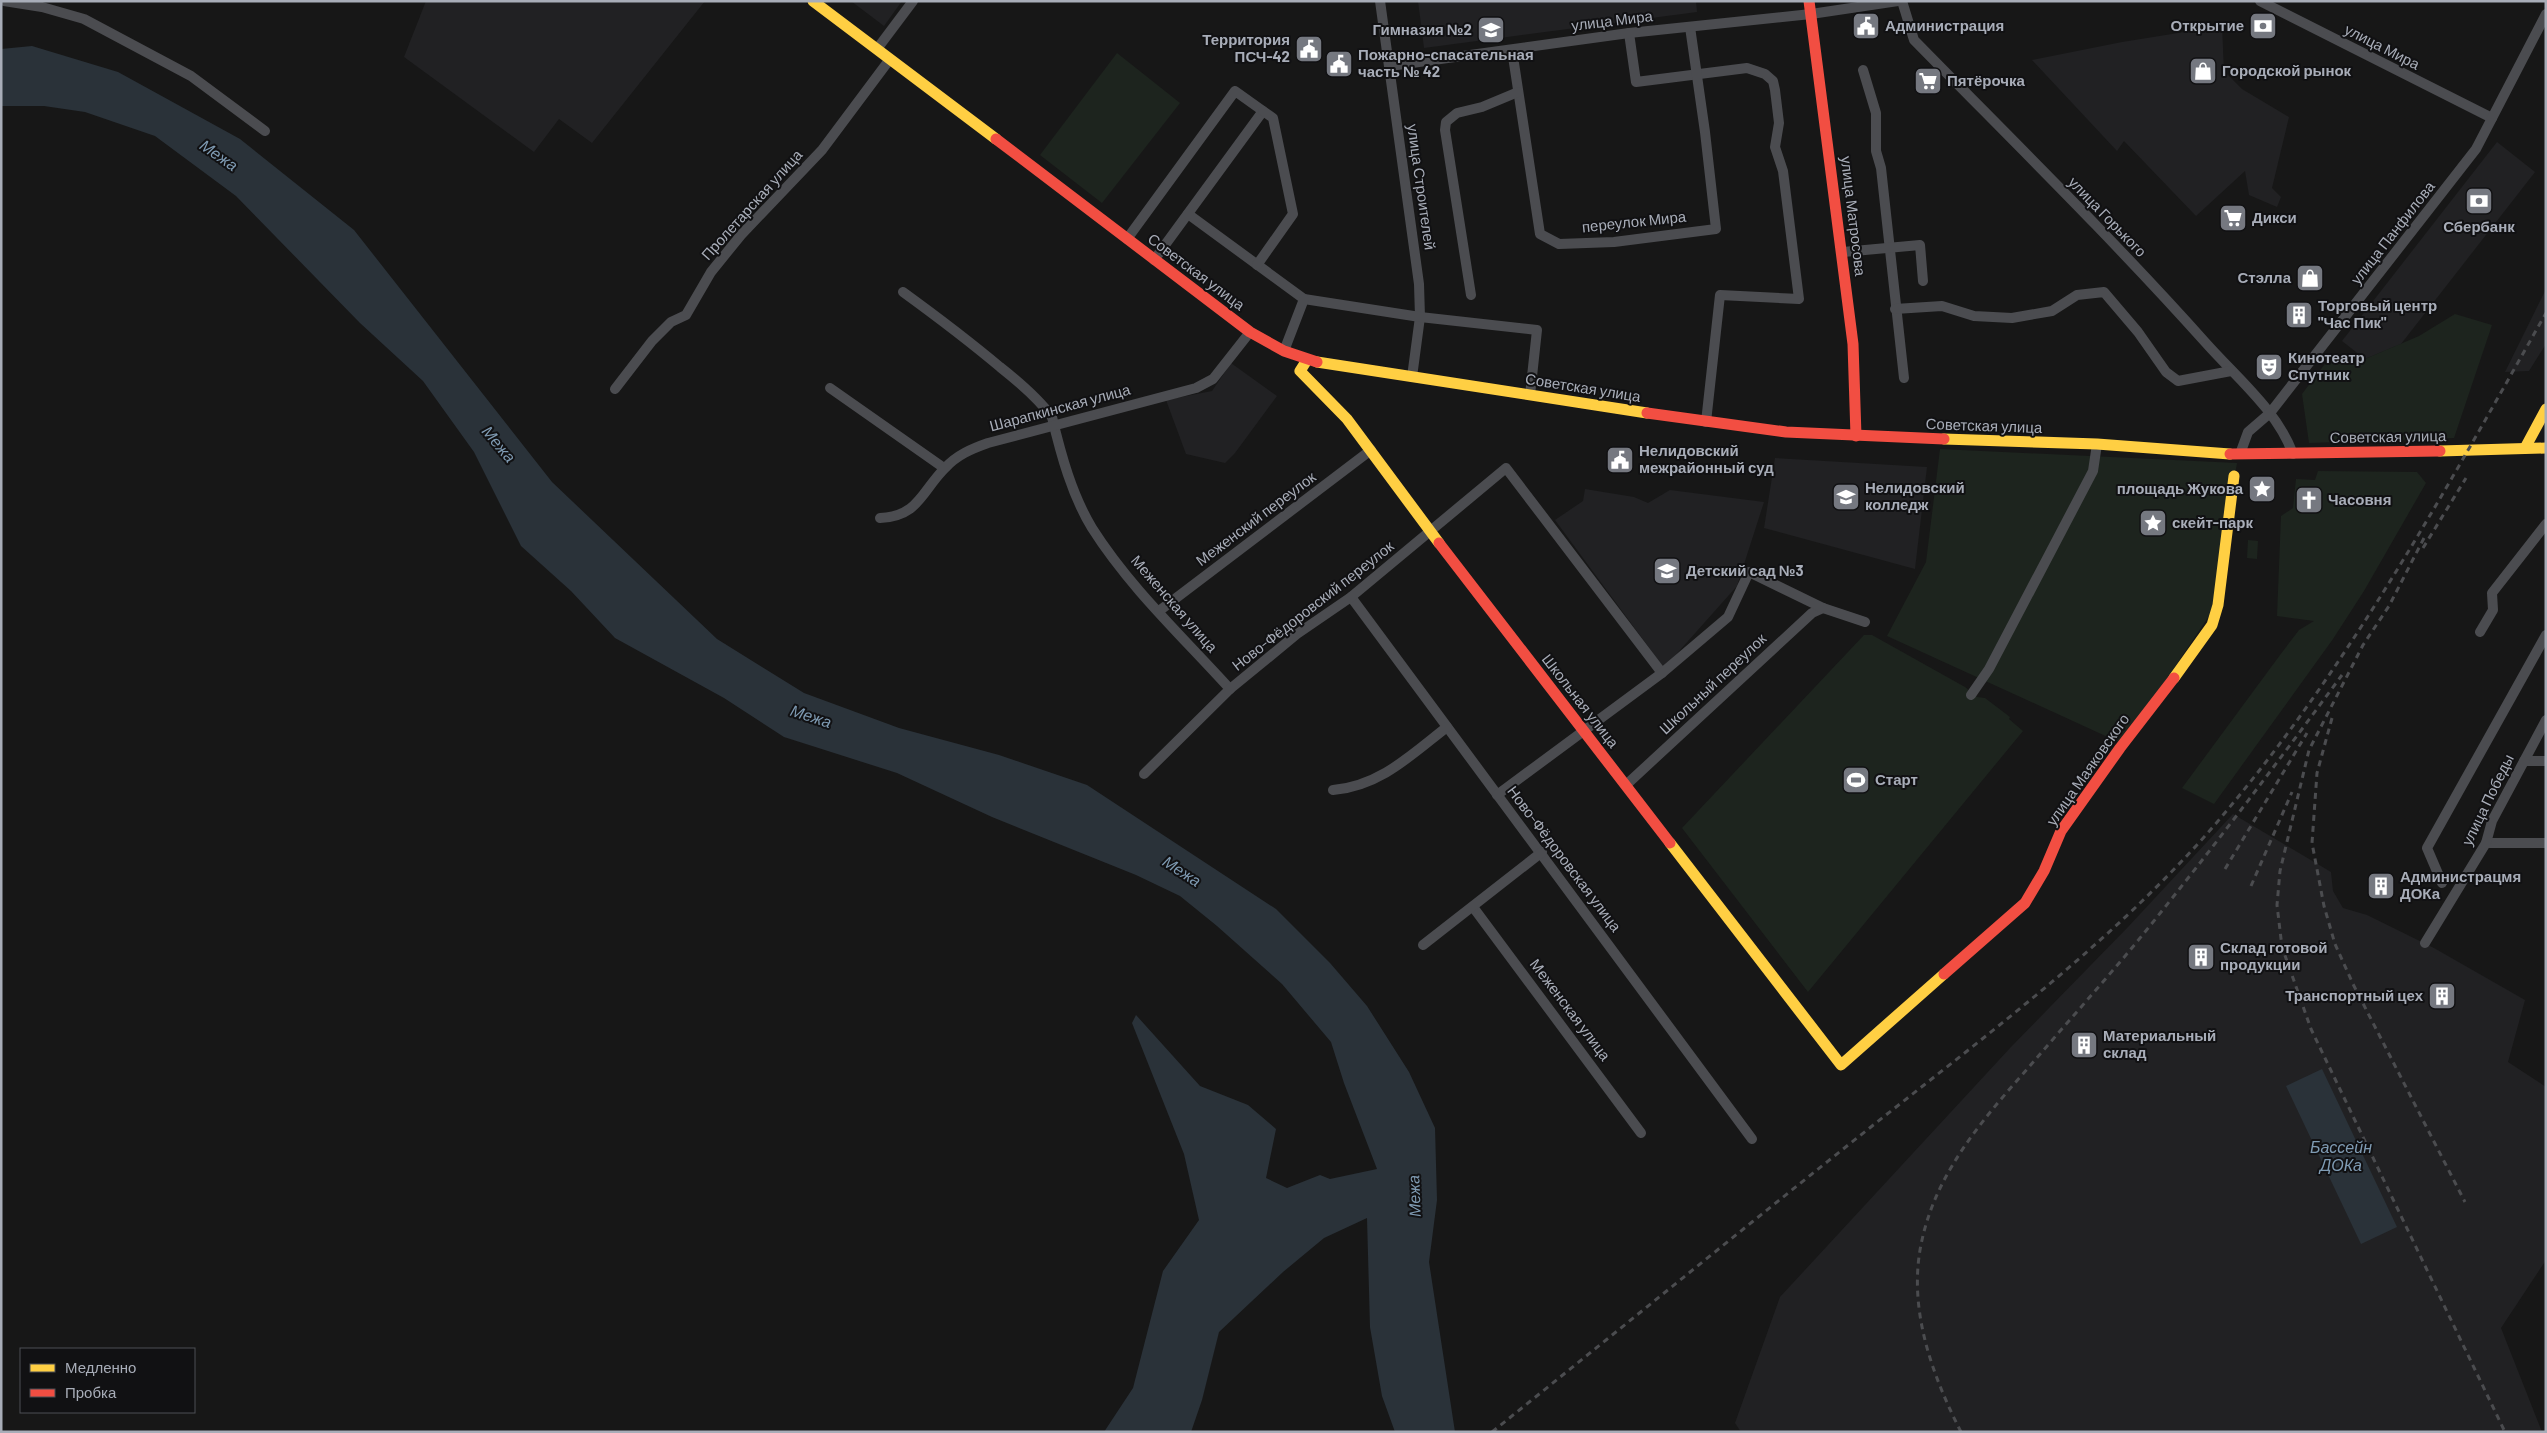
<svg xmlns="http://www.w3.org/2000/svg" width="2547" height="1433" font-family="Barlow,sans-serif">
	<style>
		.built { fill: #212123 }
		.green { fill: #1d241e }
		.water { fill: #2a3239 }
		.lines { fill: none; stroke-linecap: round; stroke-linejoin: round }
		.street { stroke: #4b4c50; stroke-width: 10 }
		.slow { stroke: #ffcf43; stroke-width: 11 }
		.jam { stroke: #f24e42; stroke-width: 11 }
		.rail { stroke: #4b4c4f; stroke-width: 3; stroke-dasharray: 6 5; stroke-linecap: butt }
		.labels { text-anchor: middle; stroke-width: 4; stroke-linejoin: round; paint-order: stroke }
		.street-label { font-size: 15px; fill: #a8adb8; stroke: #111113 }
		.poi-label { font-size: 15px; font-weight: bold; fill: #a8adb8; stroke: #111113; text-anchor: start }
		.water-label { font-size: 16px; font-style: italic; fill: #7f9bb3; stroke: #111113 }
	</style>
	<rect width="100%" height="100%" fill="#171717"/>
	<g class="built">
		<path d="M 426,1 L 705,1 L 592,143 L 559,119 L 534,152 L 404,57 Z"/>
		<path d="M 851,1 L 902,1 L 884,26 Z"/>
		<path d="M 1418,1 L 1696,1 L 1697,12 L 1424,48 Z"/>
		<path d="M 2222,26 L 2224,71 L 2242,89 L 2289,117 L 2272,188 L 2281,197 L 2277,207 L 2249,195 L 2245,171 L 2196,216 L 2124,141 L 2117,151 L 2032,60 L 2122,42 Z"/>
		<path d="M 2497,142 L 2535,172 L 2401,344 L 2365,359 L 2342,341 Z"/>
		<path d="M 2546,289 L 2546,344 L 2529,371 L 2505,372 Z"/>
		<path d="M 1231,363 L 1277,396 L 1235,453 L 1225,463 L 1186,454 L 1166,400 L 1212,391 Z"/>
		<path d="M 1775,458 L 1927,467 L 1915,569 L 1764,528 Z"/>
		<path d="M 1585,489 L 1634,497 L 1648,503 L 1670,490 L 1764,502 L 1737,586 L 1664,668 L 1555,520 L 1583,501 Z"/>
		<path d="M 2233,814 L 2331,872 L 2333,891 L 2343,908 L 2367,915 L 2434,948 L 2525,1000 L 2508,1062 L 2546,1087 L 2546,1260 L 2501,1328 L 2542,1432 L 1741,1432 L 1735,1423 L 1780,1297 L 2011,1047 L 2128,927 Z"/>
	</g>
	<g class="green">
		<path d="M 1117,53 L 1180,103 L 1102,203 L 1040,155 Z"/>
		<path d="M 2455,314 L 2492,325 L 2454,438 L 2309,443 L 2302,394 L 2331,356 L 2365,359 L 2419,336 Z"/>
		<path d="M 1940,449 L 2237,463 L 2211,613 L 2123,744 L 1887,636 L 1926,562 Z"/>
		<path d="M 2318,471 L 2417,472 L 2426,483 L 2364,591 L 2333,639 L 2214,804 L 2182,788 L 2280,655 L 2299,630 L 2314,621 L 2277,616 L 2281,516 L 2293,508 L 2296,479 L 2315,480 Z"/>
		<path d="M 2248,540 L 2258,541 L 2257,559 L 2247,558 Z"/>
		<path d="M 1864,635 L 1872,635 L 1965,687 L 1977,697 L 1985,698 L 2010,717 L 2009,719 L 2023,731 L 1808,992 L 1682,828 Z"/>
	</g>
	<g class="water">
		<path d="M 32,46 L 118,72 L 240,139 L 354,230 L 552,482 L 717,639 L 804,693 L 899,728 L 999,755 L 1087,785 L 1276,909 L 1330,963 L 1367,1006 L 1409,1072 L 1435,1128 L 1437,1200 L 1429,1262 L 1455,1432 L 1395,1432 L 1382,1396 L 1370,1327 L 1367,1218 L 1324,1238 L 1283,1272 L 1219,1332 L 1202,1400 L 1191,1432 L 1104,1432 L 1133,1388 L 1163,1271 L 1199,1220 L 1184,1154 L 1132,1023 L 1136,1015 L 1200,1086 L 1248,1105 L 1276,1129 L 1266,1178 L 1287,1188 L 1320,1175 L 1330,1179 L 1377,1169 L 1344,1083 L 1331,1042 L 1282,984 L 1217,926 L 1180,896 L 1136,875 L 992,817 L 897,773 L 784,737 L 724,698 L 615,638 L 571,591 L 521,546 L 474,452 L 423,381 L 360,323 L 236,196 L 155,136 L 85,112 L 44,106 L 1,106 L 1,49 Z"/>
		<path d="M 2322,1069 L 2397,1227 L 2361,1244 L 2286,1086 Z"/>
	</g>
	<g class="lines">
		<g class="street">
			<path d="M 4,1 L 42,7 L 84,19 L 191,76 L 265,131"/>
			<path d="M 1380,1 L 1419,284 L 1420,317 L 1412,377"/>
			<path d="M 1902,1 L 1914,40 C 2012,140 2112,238 2205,342 C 2236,377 2277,410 2293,454"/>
			<path d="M 2260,1 L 2492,118"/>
			<path d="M 1629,33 L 1636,82 L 1747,68 L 1765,74 L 1773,81 L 1775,90 L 1779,123 L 1775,147 L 1783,171 L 1799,299 L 1720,295 L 1706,422"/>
			<path d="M 877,49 L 913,1"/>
			<path d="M 1512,50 L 1540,234 L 1559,244 L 1614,242 L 1716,229 L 1705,132 L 1690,27"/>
			<path d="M 1390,66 L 1629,33 L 1811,14 L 1898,1"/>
			<path d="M 1863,70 L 1876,113 L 1876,151 L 1881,168 L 1904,378"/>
			<path d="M 1188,214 L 1304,299 L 1420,317 L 1537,330 L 1530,395"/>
			<path d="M 1127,239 L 1235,91 L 1263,111 L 1154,260"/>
			<path d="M 1843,252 L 1920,245 L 1923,281"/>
			<path d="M 1257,265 L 1293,214 L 1273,118 L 1263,111"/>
			<path d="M 903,292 C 936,316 969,341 1000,367 C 1019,382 1038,398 1052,417 C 1061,455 1072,495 1092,528 C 1130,588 1183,637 1230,689"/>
			<path d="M 1471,295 L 1445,130 L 1446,122 L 1457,113 L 1482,107 L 1518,92"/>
			<path d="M 1895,309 L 1942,306 L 1974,316 L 2012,318 L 2052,311 L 2077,295 L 2104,292 L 2138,332 L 2166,372 L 2178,381 L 2231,371"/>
			<path d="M 1284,351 L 1304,299"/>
			<path d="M 830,388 L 944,468"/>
			<path d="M 615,389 L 652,341 L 671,322 L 686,315 L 711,272 L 741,235 L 822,150 L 890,59"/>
			<path d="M 2240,454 L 2248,432 L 2270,413 L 2476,149 L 2546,14"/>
			<path d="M 880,518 C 919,516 921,492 945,468 C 957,455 971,449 988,443 L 1196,388 L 1213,379 L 1250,332"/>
			<path d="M 1351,597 L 1752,1139"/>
			<path d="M 1159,611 L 1371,450"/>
			<path d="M 2480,632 L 2493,610 L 2492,593 L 2546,524"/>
			<path d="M 1971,695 L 1989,669 L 2093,471 L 2097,444"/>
			<path d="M 2524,761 L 2546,761"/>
			<path d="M 1144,774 L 1230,689 L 1297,634 L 1351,597 L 1506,468 L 1662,673"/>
			<path d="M 1626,785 L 1812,613 L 1823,608"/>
			<path d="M 1333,790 C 1380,786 1411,755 1447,727"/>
			<path d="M 1497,795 L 1662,673 L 1728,617 L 1749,572 L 1823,608 L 1865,622"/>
			<path d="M 2486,843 L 2546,843"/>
			<path d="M 2442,883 L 2427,848 L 2546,635"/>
			<path d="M 1473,907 L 1641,1133"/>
			<path d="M 2425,943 L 2486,843 L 2492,821 L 2546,720"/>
			<path d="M 1423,945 L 1542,852"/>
		</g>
		<g class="slow">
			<path d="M 813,1 L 996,139"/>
			<path d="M 1307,360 L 1300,371 L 1347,419 L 1439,543"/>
			<path d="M 1317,362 L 1647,413"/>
			<path d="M 1944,439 L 2097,444 L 2230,454"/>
			<path d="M 2525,448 L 2546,409"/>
			<path d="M 2440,451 L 2546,448"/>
			<path d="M 2174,678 L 2212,625 L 2218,605 L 2234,476"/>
			<path d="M 1670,843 L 1841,1065 L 1944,974"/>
		</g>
		<g class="jam">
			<path d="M 1809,1 L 1853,344 L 1856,436"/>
			<path d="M 996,139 L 1250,332 L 1284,351 L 1317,362"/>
			<path d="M 1647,413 L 1786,432 L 1944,439"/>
			<path d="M 2230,454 L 2440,451"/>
			<path d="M 1439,543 L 1670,843"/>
			<path d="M 1944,974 L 2025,903 L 2044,871 L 2061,831 L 2120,748 L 2174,678"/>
		</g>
		<g class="rail">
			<path d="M 2424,538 L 2389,606 L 2363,645 L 2309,750 L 2280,871 L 2277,905 L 2282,947 L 2311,1029 L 2505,1432"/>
			<path d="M 2423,548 L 2466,478"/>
			<path d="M 2332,718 L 2317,773 L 2312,843 L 2324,906 L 2335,944 L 2353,984 L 2465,1202"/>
			<path d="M 2225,869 L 2307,733"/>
			<path d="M 2251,886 L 2292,792"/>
			<path d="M 1492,1432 C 1614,1334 1735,1235 1857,1138 C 1977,1042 2102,951 2205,836 C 2343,679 2443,494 2546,313"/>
			<path d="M 1961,1432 C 1931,1373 1907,1306 1922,1240 C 1937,1171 1984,1118 2029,1067 C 2064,1026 2101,985 2136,943 C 2207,856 2275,766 2342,675"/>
		</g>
	</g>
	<defs>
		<g id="civic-square" transform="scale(1.4375)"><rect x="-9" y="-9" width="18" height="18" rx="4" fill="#757880" stroke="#111113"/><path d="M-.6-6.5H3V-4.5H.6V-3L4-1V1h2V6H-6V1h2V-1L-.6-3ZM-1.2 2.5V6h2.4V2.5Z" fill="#fff"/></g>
		<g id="bank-square" transform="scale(1.4375)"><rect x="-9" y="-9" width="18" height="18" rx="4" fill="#757880" stroke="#111113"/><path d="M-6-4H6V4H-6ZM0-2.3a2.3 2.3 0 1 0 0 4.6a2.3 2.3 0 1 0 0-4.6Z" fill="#fff"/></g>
		<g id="school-square" transform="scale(1.4375)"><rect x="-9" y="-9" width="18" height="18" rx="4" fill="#757880" stroke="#111113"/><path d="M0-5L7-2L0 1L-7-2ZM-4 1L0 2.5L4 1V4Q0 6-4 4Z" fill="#fff"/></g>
		<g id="shop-square" transform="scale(1.4375)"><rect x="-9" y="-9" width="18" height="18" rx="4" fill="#757880" stroke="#111113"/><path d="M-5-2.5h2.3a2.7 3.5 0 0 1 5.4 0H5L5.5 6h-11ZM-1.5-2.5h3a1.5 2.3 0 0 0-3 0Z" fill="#fff"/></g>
		<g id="supermarket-square" transform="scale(1.4375)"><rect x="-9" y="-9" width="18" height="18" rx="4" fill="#757880" stroke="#111113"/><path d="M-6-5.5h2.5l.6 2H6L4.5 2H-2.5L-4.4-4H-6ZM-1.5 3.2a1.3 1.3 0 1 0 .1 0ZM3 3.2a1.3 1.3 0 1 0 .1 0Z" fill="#fff"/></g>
		<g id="building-square" transform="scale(1.4375)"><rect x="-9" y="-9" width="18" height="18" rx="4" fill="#757880" stroke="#111113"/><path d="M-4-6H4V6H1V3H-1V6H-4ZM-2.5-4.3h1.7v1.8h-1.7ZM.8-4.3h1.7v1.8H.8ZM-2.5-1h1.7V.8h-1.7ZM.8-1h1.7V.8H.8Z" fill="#fff"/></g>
		<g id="theatre-square" transform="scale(1.4375)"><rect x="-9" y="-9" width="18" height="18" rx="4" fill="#757880" stroke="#111113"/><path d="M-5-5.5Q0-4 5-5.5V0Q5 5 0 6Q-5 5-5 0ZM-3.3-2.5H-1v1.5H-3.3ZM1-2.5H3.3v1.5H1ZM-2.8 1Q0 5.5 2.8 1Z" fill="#fff"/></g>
		<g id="sight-square" transform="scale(1.4375)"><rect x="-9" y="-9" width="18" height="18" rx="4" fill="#757880" stroke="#111113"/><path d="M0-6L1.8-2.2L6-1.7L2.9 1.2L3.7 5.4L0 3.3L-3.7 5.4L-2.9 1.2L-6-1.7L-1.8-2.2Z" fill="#fff"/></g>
		<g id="university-square" transform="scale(1.4375)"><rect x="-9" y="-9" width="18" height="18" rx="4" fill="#757880" stroke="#111113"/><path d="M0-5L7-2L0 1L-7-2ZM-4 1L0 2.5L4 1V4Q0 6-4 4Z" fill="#fff"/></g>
		<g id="church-square" transform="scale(1.4375)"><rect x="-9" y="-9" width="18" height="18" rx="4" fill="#757880" stroke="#111113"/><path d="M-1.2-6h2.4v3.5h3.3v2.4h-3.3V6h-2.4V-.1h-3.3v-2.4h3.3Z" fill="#fff"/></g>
		<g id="stadium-square" transform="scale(1.4375)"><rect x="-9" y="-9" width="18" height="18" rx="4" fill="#757880" stroke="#111113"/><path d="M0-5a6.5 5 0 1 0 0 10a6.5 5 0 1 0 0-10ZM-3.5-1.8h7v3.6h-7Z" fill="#fff"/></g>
	</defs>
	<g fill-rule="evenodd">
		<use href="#civic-square" x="1866" y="26"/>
		<use href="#bank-square" x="2263" y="26"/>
		<use href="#school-square" x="1491" y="30"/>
		<use href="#civic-square" x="1309" y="49"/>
		<use href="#civic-square" x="1339" y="64"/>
		<use href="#shop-square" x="2203" y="71"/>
		<use href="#supermarket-square" x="1928" y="81"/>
		<use href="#bank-square" x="2479" y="201"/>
		<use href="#supermarket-square" x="2233" y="218"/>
		<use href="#shop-square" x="2310" y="278"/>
		<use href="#building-square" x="2299" y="315"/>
		<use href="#theatre-square" x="2269" y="367"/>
		<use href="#civic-square" x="1620" y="460"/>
		<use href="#sight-square" x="2262" y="489"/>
		<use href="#university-square" x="1846" y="497"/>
		<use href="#church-square" x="2309" y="500"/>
		<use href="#sight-square" x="2153" y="523"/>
		<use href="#school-square" x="1667" y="571"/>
		<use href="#stadium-square" x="1856" y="780"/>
		<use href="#building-square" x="2381" y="886"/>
		<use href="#building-square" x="2201" y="957"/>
		<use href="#building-square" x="2442" y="996"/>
		<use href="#building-square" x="2084" y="1045"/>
	</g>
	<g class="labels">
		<g class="street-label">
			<text transform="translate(1612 21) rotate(-7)" y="5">улица Мира</text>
			<text transform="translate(2382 47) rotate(27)" y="5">улица Мира</text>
			<text transform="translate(1421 187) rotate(82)" y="5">улица Строителей</text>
			<text transform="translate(752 205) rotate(-48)" y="5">Пролетарская улица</text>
			<text transform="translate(1853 216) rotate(83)" y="5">улица Матросова</text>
			<text transform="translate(2107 217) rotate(46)" y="5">улица Горького</text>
			<text transform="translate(1634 222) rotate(-6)" y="5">переулок Мира</text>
			<text transform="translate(2393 233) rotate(-52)" y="5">улица Панфилова</text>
			<text transform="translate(1196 272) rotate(37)" y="5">Советская улица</text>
			<text transform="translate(1583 388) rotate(9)" y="5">Советская улица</text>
			<text transform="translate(1060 408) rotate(-15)" y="5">Шарапкинская улица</text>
			<text transform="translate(1984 426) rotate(2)" y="5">Советская улица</text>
			<text transform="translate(2388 437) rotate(-1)" y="5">Советская улица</text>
			<text transform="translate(1256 519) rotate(-37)" y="5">Меженский переулок</text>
			<text transform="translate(1174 604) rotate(49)" y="5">Меженская улица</text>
			<text transform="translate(1313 606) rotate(-38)" y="5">Ново-Фёдоровский переулок</text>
			<text transform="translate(1713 684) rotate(-43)" y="5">Школьный переулок</text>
			<text transform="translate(1580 701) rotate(52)" y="5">Школьная улица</text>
			<text transform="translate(2088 770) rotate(-55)" y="5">улица Маяковского</text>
			<text transform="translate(2488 800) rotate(-64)" y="5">улица Победы</text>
			<text transform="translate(1564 859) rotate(53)" y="5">Ново-Фёдоровская улица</text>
			<text transform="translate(1570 1010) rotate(53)" y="5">Меженская улица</text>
		</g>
		<g class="poi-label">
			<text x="1885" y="31">Администрация</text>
			<text x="2244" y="31" text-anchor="end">Открытие</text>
			<text x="1472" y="35" text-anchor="end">Гимназия №2</text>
			<text x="1290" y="45" text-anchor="end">Территория<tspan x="1290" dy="17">ПСЧ-42</tspan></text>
			<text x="1358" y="60">Пожарно-спасательная<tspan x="1358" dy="17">часть № 42</tspan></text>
			<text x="2222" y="76">Городской рынок</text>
			<text x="1947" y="86">Пятёрочка</text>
			<text x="2252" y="223">Дикси</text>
			<text x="2479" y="232" text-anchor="middle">Сбербанк</text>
			<text x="2291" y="283" text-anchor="end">Стэлла</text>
			<text x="2318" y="311">Торговый центр<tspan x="2318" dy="17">"Час Пик"</tspan></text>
			<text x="2288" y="363">Кинотеатр<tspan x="2288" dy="17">Спутник</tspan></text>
			<text x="1639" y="456">Нелидовский<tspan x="1639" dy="17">межрайонный суд</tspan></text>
			<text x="1865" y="493">Нелидовский<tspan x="1865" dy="17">колледж</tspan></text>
			<text x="2243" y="494" text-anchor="end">площадь Жукова</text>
			<text x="2328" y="505">Часовня</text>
			<text x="2172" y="528">скейт-парк</text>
			<text x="1686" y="576">Детский сад №3</text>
			<text x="1875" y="785">Старт</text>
			<text x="2400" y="882">Администрацмя<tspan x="2400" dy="17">ДОКа</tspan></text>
			<text x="2220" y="953">Склад готовой<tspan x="2220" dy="17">продукции</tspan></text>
			<text x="2423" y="1001" text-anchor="end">Транспортный цех</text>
			<text x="2103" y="1041">Материальный<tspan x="2103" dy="17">склад</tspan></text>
		</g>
		<g class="water-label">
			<text transform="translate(219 155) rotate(35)" y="6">Межа</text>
			<text transform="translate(499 444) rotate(50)" y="6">Межа</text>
			<text transform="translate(811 716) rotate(18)" y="6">Межа</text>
			<text transform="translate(1182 871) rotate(33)" y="6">Межа</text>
			<text x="2341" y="1153">Бассейн<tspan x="2341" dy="18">ДОКа</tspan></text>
			<text transform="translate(1414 1196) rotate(-92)" y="6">Межа</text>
		</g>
	</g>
	<rect width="2547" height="1433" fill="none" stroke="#a8adb8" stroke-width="5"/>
	<rect x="20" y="1348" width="175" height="65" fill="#111113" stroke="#4d4f55"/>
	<rect x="30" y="1364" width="25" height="8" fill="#ffcf43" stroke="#4d4f55"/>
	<text x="65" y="1373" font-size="15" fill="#a8adb8">Медленно</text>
	<rect x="30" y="1389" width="25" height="8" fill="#f24e42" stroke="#4d4f55"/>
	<text x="65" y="1398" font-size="15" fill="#a8adb8">Пробка</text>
</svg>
